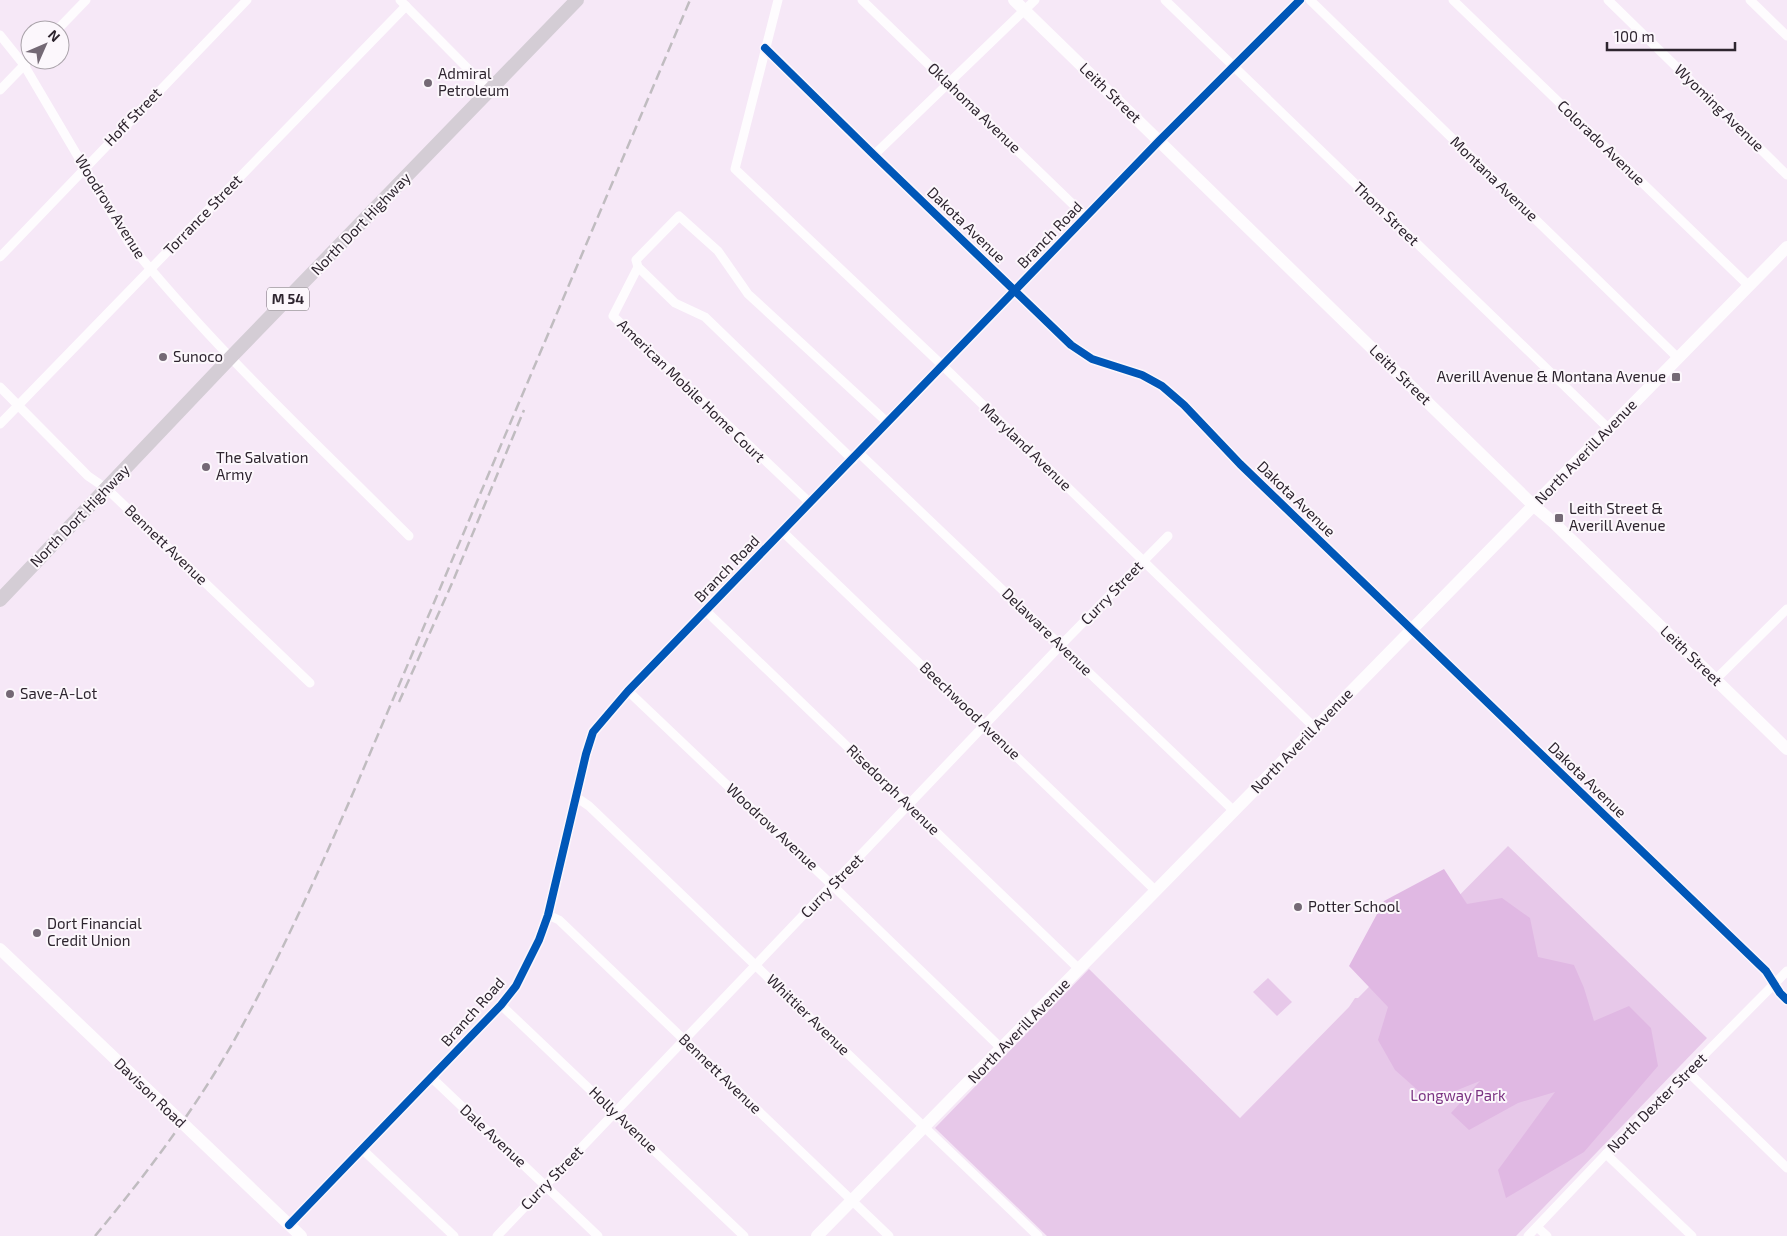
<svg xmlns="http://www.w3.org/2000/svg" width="1787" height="1236" font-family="'Exo 2',sans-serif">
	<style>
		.green { fill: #e7c8e9 }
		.forest { fill: #e0b8e3 }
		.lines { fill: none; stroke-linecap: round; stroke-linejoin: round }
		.street { stroke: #fefcfe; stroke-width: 9 }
		.secondary { stroke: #fefcfe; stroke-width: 12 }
		.primary { stroke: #d4cdd5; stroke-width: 14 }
		.rail { stroke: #c0bcc0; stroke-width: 2.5; stroke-dasharray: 10 5; stroke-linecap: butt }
		.cycleway-casing { stroke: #fcf7fc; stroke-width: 11 }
		.cycleway { stroke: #0057b8; stroke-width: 8 }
		.poi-dot { fill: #746975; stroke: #fcf7fc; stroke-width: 2 }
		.labels { text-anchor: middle; stroke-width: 4; stroke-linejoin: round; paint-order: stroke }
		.shield { fill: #fcf7fc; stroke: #6c646c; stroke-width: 1 }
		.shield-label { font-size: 14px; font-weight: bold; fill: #2e252f }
		.poi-label { font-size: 15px; fill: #2e252f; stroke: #fcf7fc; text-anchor: start }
		.street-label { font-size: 15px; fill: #2e252f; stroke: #fcf7fc }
		.park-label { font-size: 15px; fill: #7a3281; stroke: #fcf7fc }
	</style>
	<rect width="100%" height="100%" fill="#f6e8f7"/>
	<g class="green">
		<path d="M 1508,846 L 1707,1038 L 1516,1236 L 1047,1236 L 935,1128 L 1089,969 L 1240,1118 L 1349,1007 L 1355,998 L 1358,998 Z"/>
		<path d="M 1268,978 L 1292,1002 L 1277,1016 L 1253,992 Z"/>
	</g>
	<path class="forest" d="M 1444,869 L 1467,904 L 1502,898 L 1530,918 L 1538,957 L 1574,965 L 1584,988 L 1594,1021 L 1629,1006 L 1651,1028 L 1658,1066 L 1584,1152 L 1506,1198 L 1498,1170 L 1555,1092 L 1518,1103 L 1469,1130 L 1451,1113 L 1480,1081 L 1430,1101 L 1395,1070 L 1378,1040 L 1388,1007 L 1349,966 L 1384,901 Z"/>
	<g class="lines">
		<g class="street">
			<path d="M 400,0 L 490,91"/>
			<path d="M 778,0 L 735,169 L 943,366 L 1315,728"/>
			<path d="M 862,0 L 1086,217"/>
			<path d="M 1165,0 L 1608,428"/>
			<path d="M 1310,0 L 1678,358"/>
			<path d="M 1453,0 L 1749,286"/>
			<path d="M 1608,0 L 1787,175"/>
			<path d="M 1750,0 L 1787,36"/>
			<path d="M 57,30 L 86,0"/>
			<path d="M 0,35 L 24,65 L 129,243 C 214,348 313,440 409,536"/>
			<path d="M 765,48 L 874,155 L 1071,345 L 1092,359 L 1142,375 L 1162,386 L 1184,405 L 1240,464 L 1766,971 L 1780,993 L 1787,1000"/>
			<path d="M 0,90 L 30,59"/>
			<path d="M 874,155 L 1035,0"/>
			<path d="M 0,257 L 247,0"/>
			<path d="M 638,267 L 613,316 L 810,503"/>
			<path d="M 0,387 L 88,476 L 107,489 L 310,683"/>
			<path d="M 0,424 L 406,6"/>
			<path d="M 859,453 L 1234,811"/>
			<path d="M 853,460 L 705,317 L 675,303 L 638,267 L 636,260 L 679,216 L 718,251 L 748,294 L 888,423"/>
			<path d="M 783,532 L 1156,891"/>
			<path d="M 706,611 L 1079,969"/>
			<path d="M 1715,680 L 1787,609"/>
			<path d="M 628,691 L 832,885 L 1001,1048"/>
			<path d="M 576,797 L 589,806 L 1038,1236"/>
			<path d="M 548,915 L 559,920 L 889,1236"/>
			<path d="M 501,1005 L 744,1236"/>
			<path d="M 1688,1072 L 1787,1168"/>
			<path d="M 432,1078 L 598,1236"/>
			<path d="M 363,1150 L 454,1236"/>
			<path d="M 1606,1154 L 1692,1236"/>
			<path d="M 289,1225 L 501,1005 L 516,986 L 539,940 L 548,915 L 586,754 L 593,732 L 628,691 L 1159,141 L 1300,0"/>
			<path d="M 1537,1227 L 1547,1236"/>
			<path d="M 497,1236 L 1061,645 L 1168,536"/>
			<path d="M 1528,1236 L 1606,1154 L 1787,971"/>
		</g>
		<g class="secondary">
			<path d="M 1014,0 L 1534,506 L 1554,523 L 1787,749"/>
			<path d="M 0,949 L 301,1236"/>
			<path d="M 817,1236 L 1787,247"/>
		</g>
		<path class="primary" d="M 0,600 L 231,357 L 577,0"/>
		<g class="rail">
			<path d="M 399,702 L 453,581 L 524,410"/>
			<path d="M 95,1236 C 145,1176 192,1113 231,1046 C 279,961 318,873 357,784 L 690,0"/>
		</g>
		<g class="cycleway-casing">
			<g id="cycleway">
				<path d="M 765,48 L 874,155 L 1071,345 L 1092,359 L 1142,375 L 1162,386 L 1184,405 L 1240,464 L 1766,971 L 1780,993 L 1787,1000"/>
				<path d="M 289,1225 L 501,1005 L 516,986 L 539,940 L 548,915 L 586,754 L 593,732 L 628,691 L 1159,141 L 1300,0"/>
			</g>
		</g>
		<use href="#cycleway" class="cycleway"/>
	</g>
	<g class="poi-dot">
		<circle cx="428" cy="83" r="5"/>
		<circle cx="163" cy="357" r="5"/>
		<rect x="1671" y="372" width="10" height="10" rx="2.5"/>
		<circle cx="206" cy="467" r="5"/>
		<rect x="1554" y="513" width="10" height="10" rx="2.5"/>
		<circle cx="10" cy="694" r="5"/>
		<circle cx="1298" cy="907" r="5"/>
		<circle cx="37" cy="933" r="5"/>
	</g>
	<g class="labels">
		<rect class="shield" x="267" y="287.5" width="42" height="23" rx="4"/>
		<g class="shield-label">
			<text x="288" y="304">M 54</text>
		</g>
		<g class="poi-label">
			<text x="438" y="79">Admiral<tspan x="438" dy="17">Petroleum</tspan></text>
			<text x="173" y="362">Sunoco</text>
			<text x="1666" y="382" text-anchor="end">Averill Avenue &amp; Montana Avenue</text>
			<text x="216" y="463">The Salvation<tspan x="216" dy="17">Army</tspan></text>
			<text x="1569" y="514">Leith Street &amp;<tspan x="1569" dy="17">Averill Avenue</tspan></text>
			<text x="20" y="699">Save-A-Lot</text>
			<text x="1308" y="912">Potter School</text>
			<text x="47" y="929">Dort Financial<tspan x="47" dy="17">Credit Union</tspan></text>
		</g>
		<g class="street-label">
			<text transform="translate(1110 93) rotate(44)" y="5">Leith Street</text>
			<text transform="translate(974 108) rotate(44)" y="5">Oklahoma Avenue</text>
			<text transform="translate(1719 108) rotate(44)" y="5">Wyoming Avenue</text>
			<text transform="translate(133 117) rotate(-46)" y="5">Hoff Street</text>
			<text transform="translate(1601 143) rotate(44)" y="5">Colorado Avenue</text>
			<text transform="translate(1494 179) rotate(44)" y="5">Montana Avenue</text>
			<text transform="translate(110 207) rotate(58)" y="5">Woodrow Avenue</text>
			<text transform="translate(1386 214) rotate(44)" y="5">Thom Street</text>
			<text transform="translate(203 215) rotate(-46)" y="5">Torrance Street</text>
			<text transform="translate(361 224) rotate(-46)" y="5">North Dort Highway</text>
			<text transform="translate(966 225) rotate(44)" y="5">Dakota Avenue</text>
			<text transform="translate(1050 235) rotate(-46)" y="5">Branch Road</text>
			<text transform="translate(1400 375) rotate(44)" y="5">Leith Street</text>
			<text transform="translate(691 391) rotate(44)" y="5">American Mobile Home Court</text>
			<text transform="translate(1026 447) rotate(44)" y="5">Maryland Avenue</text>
			<text transform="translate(1586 452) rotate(-46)" y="5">North Averill Avenue</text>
			<text transform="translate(1296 499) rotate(44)" y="5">Dakota Avenue</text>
			<text transform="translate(80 516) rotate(-46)" y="5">North Dort Highway</text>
			<text transform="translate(166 545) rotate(44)" y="5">Bennett Avenue</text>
			<text transform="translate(727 569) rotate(-46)" y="5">Branch Road</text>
			<text transform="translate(1112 593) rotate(-46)" y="5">Curry Street</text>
			<text transform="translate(1047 632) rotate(44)" y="5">Delaware Avenue</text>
			<text transform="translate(1691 656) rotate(44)" y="5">Leith Street</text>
			<text transform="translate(970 711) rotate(44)" y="5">Beechwood Avenue</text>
			<text transform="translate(1302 741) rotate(-46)" y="5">North Averill Avenue</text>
			<text transform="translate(1587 780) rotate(44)" y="5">Dakota Avenue</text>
			<text transform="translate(893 790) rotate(44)" y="5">Risedorph Avenue</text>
			<text transform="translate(772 827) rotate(43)" y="5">Woodrow Avenue</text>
			<text transform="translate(832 886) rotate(-46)" y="5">Curry Street</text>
			<text transform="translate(473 1012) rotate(-48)" y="5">Branch Road</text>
			<text transform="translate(808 1015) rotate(44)" y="5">Whittier Avenue</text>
			<text transform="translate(1019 1031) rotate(-46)" y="5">North Averill Avenue</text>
			<text transform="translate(720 1074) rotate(44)" y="5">Bennett Avenue</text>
			<text transform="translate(150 1093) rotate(44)" y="5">Davison Road</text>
			<text transform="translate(1657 1103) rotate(-45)" y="5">North Dexter Street</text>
			<text transform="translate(623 1120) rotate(44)" y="5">Holly Avenue</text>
			<text transform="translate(493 1136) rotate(43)" y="5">Dale Avenue</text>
			<text transform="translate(552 1178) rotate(-46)" y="5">Curry Street</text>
		</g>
		<g class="park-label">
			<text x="1458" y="1101">Longway Park</text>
		</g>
	</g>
	<g transform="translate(45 45) rotate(45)"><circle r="24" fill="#fcf7fc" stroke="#aaa3aa"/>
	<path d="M0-4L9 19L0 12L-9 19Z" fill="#746975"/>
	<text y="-8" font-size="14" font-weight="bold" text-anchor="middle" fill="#2e252f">N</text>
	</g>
	<path d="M1607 42v8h128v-8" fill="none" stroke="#2e252f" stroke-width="2.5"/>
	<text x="1614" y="42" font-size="15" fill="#2e252f" stroke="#fcf7fc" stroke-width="4" paint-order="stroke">100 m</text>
</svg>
